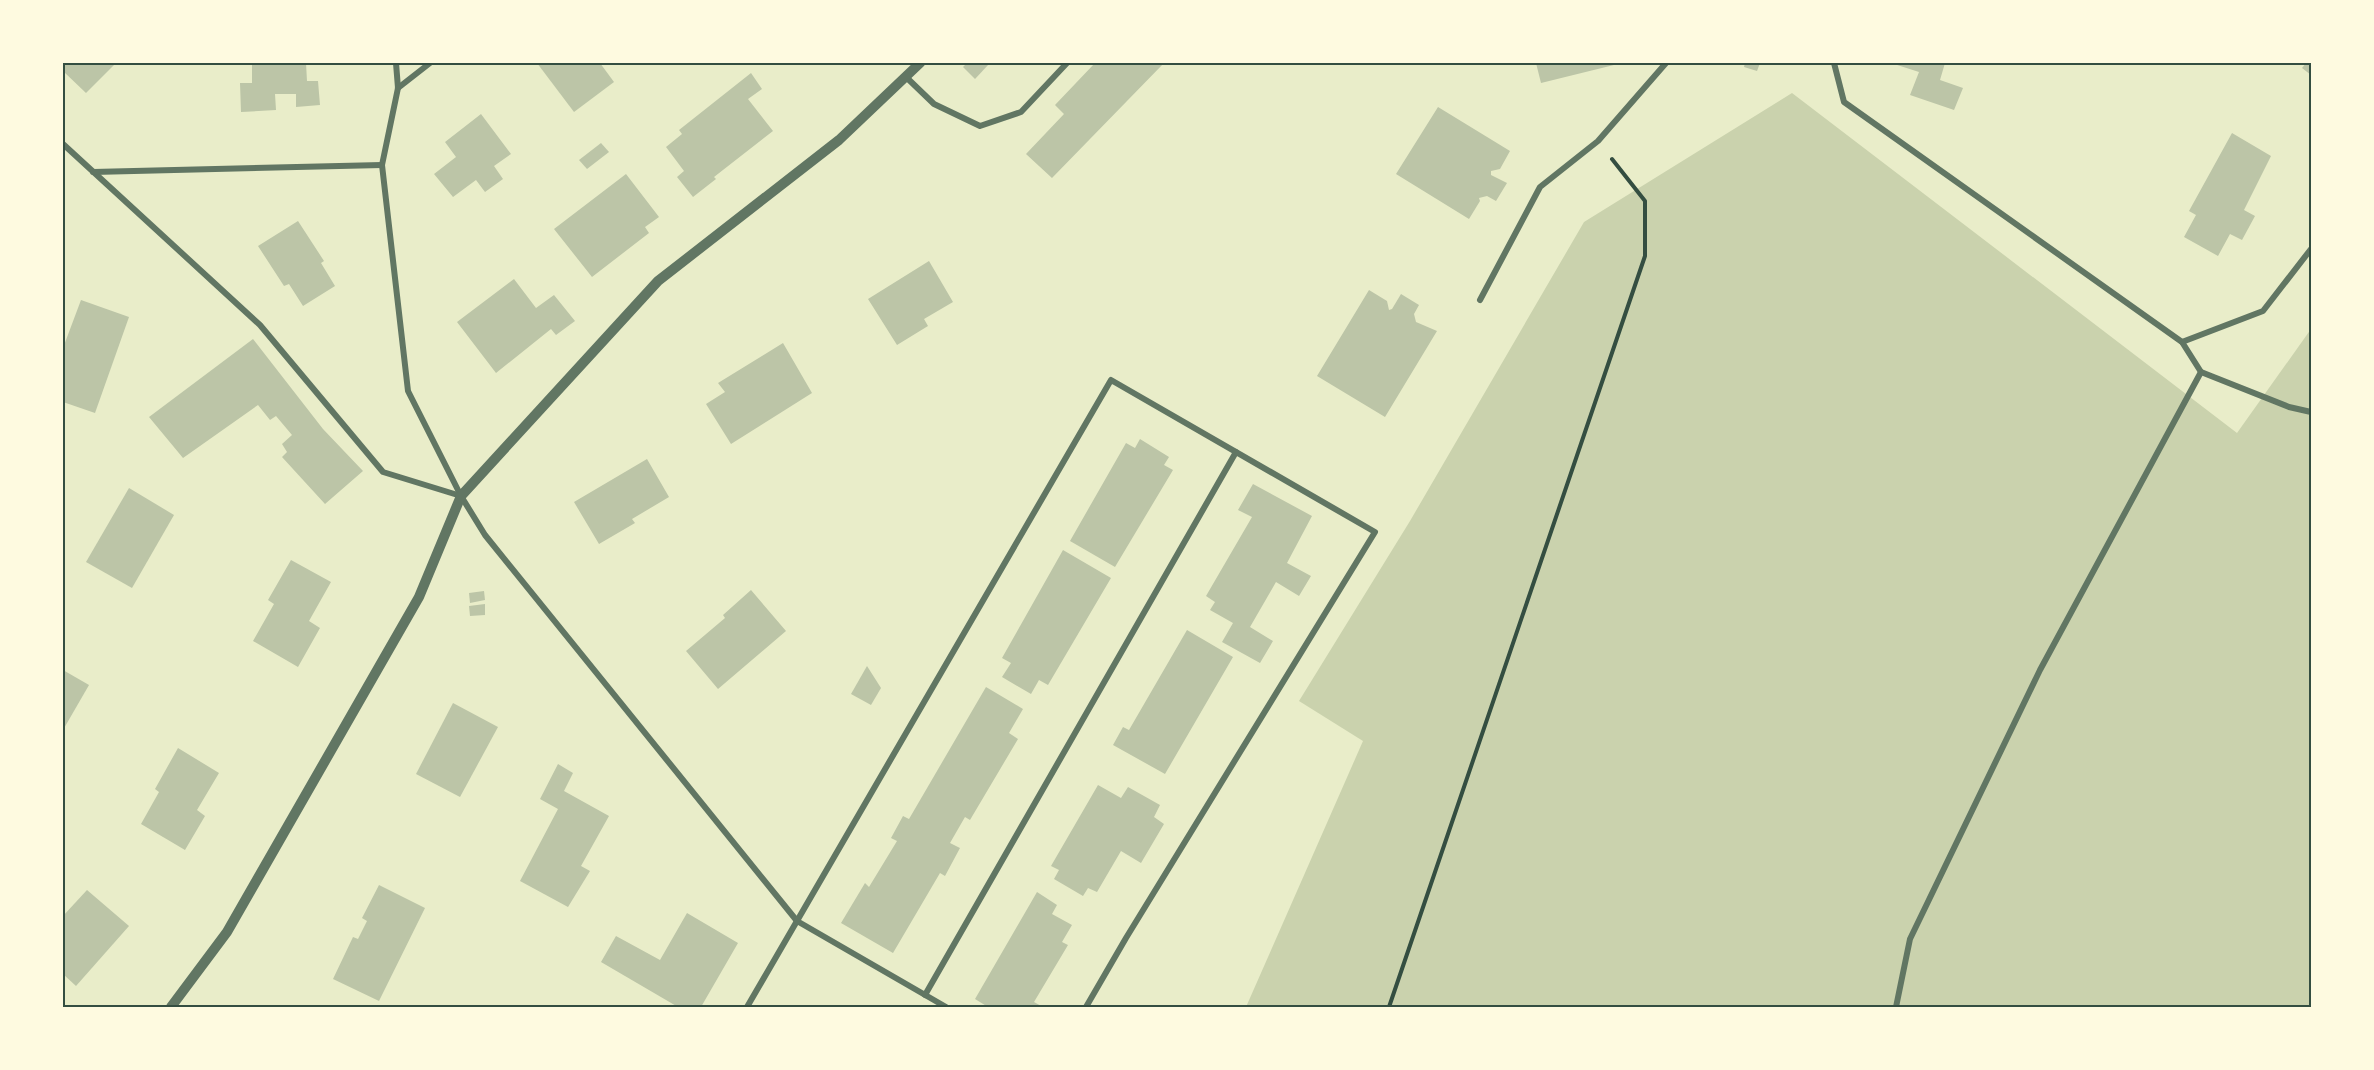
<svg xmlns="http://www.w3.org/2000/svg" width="2374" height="1070" font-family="'Titillium Web',sans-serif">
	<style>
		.green { fill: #cad2ad }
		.building { fill: #bcc5a7 }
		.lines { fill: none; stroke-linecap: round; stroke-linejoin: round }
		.path { stroke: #344e41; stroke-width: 4 }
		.minor { stroke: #617663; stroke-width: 6 }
		.tertiary { stroke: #617663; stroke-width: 10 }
		.neatline { fill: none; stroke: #344e41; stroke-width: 2 }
	</style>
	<rect width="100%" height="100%" fill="#e9edc9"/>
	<path class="green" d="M 1792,93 L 2237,433 L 2311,329 L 2311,1007 L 1246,1007 L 1363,741 L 1299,701 L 1410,521 L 1584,222 Z"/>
	<g class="building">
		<path d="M 63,63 L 116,63 L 86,93 L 63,71 Z"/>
		<path d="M 252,63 L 306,63 L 307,81 L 318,81 L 320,105 L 296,107 L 296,94 L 275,94 L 276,110 L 241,112 L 240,83 L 252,83 Z"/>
		<path d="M 537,63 L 600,63 L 614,82 L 574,112 Z"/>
		<path d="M 967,63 L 987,63 L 989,64 L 975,79 L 963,67 Z"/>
		<path d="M 1095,63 L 1164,63 L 1052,178 L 1026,154 L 1064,114 L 1055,105 Z"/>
		<path d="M 1536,63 L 1617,63 L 1618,64 L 1541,83 Z"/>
		<path d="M 1745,63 L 1760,63 L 1757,71 L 1744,67 Z"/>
		<path d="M 1891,63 L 1945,63 L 1940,80 L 1963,88 L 1954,110 L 1910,95 L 1919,72 Z"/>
		<path d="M 2306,63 L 2311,63 L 2311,75 L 2302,68 Z"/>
		<path d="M 751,73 L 762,89 L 748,99 L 773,131 L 714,177 L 716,179 L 693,197 L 677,177 L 684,171 L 666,147 L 682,134 L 679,130 Z"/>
		<path d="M 1438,107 L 1510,151 L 1500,169 L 1491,171 L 1491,175 L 1507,183 L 1496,201 L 1487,196 L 1479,198 L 1480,201 L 1469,219 L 1396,174 Z"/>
		<path d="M 481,114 L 511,154 L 494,166 L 503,179 L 485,192 L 476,180 L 453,197 L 434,174 L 456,157 L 445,142 Z"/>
		<path d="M 2232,133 L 2271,156 L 2244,210 L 2255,216 L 2242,240 L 2230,234 L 2218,256 L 2184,237 L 2196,215 L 2189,211 Z"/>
		<path d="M 601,143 L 609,152 L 587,169 L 579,160 Z"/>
		<path d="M 626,174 L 659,217 L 645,227 L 649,233 L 592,277 L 554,229 Z"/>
		<path d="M 298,221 L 324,261 L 321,263 L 335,286 L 303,306 L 289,284 L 284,286 L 258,246 Z"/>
		<path d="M 929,261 L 953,302 L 924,319 L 928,326 L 897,345 L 868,299 Z"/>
		<path d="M 514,279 L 536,308 L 554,295 L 575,321 L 556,335 L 551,329 L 496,373 L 457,322 Z"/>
		<path d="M 1369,290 L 1387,301 L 1389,310 L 1392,309 L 1401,294 L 1419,305 L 1414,314 L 1416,322 L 1437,331 L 1385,417 L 1317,376 Z"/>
		<path d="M 81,300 L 129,317 L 95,413 L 63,402 L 63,348 Z"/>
		<path d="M 253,339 L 323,429 L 363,471 L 325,504 L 282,457 L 287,452 L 282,444 L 292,435 L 276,416 L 270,420 L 258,405 L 183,458 L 149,417 Z"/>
		<path d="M 783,343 L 812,393 L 731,444 L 706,404 L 725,392 L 718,383 Z"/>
		<path d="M 1140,439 L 1169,457 L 1164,465 L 1173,470 L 1115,567 L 1070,541 L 1126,443 L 1135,448 Z"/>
		<path d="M 647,459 L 669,497 L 632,519 L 635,523 L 599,544 L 574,502 Z"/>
		<path d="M 1253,484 L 1312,516 L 1287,563 L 1311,576 L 1299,596 L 1276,582 L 1250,627 L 1273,641 L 1260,663 L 1222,642 L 1233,623 L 1210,610 L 1215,602 L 1206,596 L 1252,517 L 1238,510 Z"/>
		<path d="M 129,488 L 174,515 L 132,588 L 86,562 Z"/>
		<path d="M 1063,550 L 1111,578 L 1048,685 L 1039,680 L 1031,694 L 1002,677 L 1011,663 L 1002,658 Z"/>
		<path d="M 291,560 L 331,582 L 309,621 L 320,628 L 298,667 L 253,641 L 274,604 L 268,600 Z"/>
		<path d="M 751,590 L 786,631 L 718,689 L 686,651 L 725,618 L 723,615 Z"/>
		<path d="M 484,591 L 485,600 L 470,603 L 469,593 Z"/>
		<path d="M 485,604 L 485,615 L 470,616 L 469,606 Z"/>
		<path d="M 1187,630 L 1233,657 L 1165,774 L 1113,745 L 1123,727 L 1129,730 Z"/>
		<path d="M 867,666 L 881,688 L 871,705 L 851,694 Z"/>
		<path d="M 63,670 L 89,685 L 63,730 Z"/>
		<path d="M 986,687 L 1023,709 L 1009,733 L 1018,739 L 970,820 L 965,817 L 950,843 L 960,848 L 945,876 L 940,873 L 893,953 L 841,923 L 865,883 L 869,887 L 897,841 L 891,838 L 903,816 L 909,819 Z"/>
		<path d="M 453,703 L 498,727 L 460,797 L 416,774 Z"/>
		<path d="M 178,748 L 219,773 L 197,810 L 205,816 L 185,850 L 141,824 L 159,792 L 155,789 Z"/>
		<path d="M 558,764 L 573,773 L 564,791 L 609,816 L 581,866 L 590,871 L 568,907 L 520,881 L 558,809 L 540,799 Z"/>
		<path d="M 1098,785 L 1121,798 L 1128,787 L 1160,805 L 1154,817 L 1164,824 L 1141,863 L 1121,851 L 1097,892 L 1088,888 L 1083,896 L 1054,879 L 1059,870 L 1051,866 Z"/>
		<path d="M 379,885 L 425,908 L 379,1001 L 333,979 L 353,937 L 358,939 L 367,921 L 362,918 Z"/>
		<path d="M 87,890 L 129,926 L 76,986 L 63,974 L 63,916 Z"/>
		<path d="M 1037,892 L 1057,905 L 1052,914 L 1072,925 L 1062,942 L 1068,945 L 1034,1002 L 1043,1007 L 988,1007 L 975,999 Z"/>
		<path d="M 687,913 L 738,943 L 701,1007 L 678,1007 L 601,962 L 616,936 L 660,960 Z"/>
	</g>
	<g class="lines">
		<path class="path" d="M 1389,1007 L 1645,256 L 1645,201 L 1612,159"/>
		<g class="minor">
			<path d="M 396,63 L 398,88 L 382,165 L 408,391 L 461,496 L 485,535 L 797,921 L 946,1007"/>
			<path d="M 1834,63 L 1844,102 L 2182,342 L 2201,372 L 2289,407 L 2311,412"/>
			<path d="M 906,77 L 934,104 L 980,126 L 1021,112 L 1067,63"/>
			<path d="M 398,88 L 430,63"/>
			<path d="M 63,144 L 260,325 L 383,472 L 461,496"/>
			<path d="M 93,172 L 382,165"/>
			<path d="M 1480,300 L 1540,187 L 1598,141 L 1666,63"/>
			<path d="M 2182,342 L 2263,311 L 2311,249"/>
			<path d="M 925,995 L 1236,452"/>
			<path d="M 747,1007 L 1111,380 L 1375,532 L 1126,938 L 1086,1007"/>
			<path d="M 1896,1007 L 1910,939 L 2040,670 L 2201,372"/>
		</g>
		<path class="tertiary" d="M 171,1007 L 227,932 L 419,597 L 461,496 L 658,281 L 839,140 L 920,63"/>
	</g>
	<rect width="2374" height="1070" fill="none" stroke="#fefae0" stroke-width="129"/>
	<rect x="64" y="64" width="2246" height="942" class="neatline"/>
</svg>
